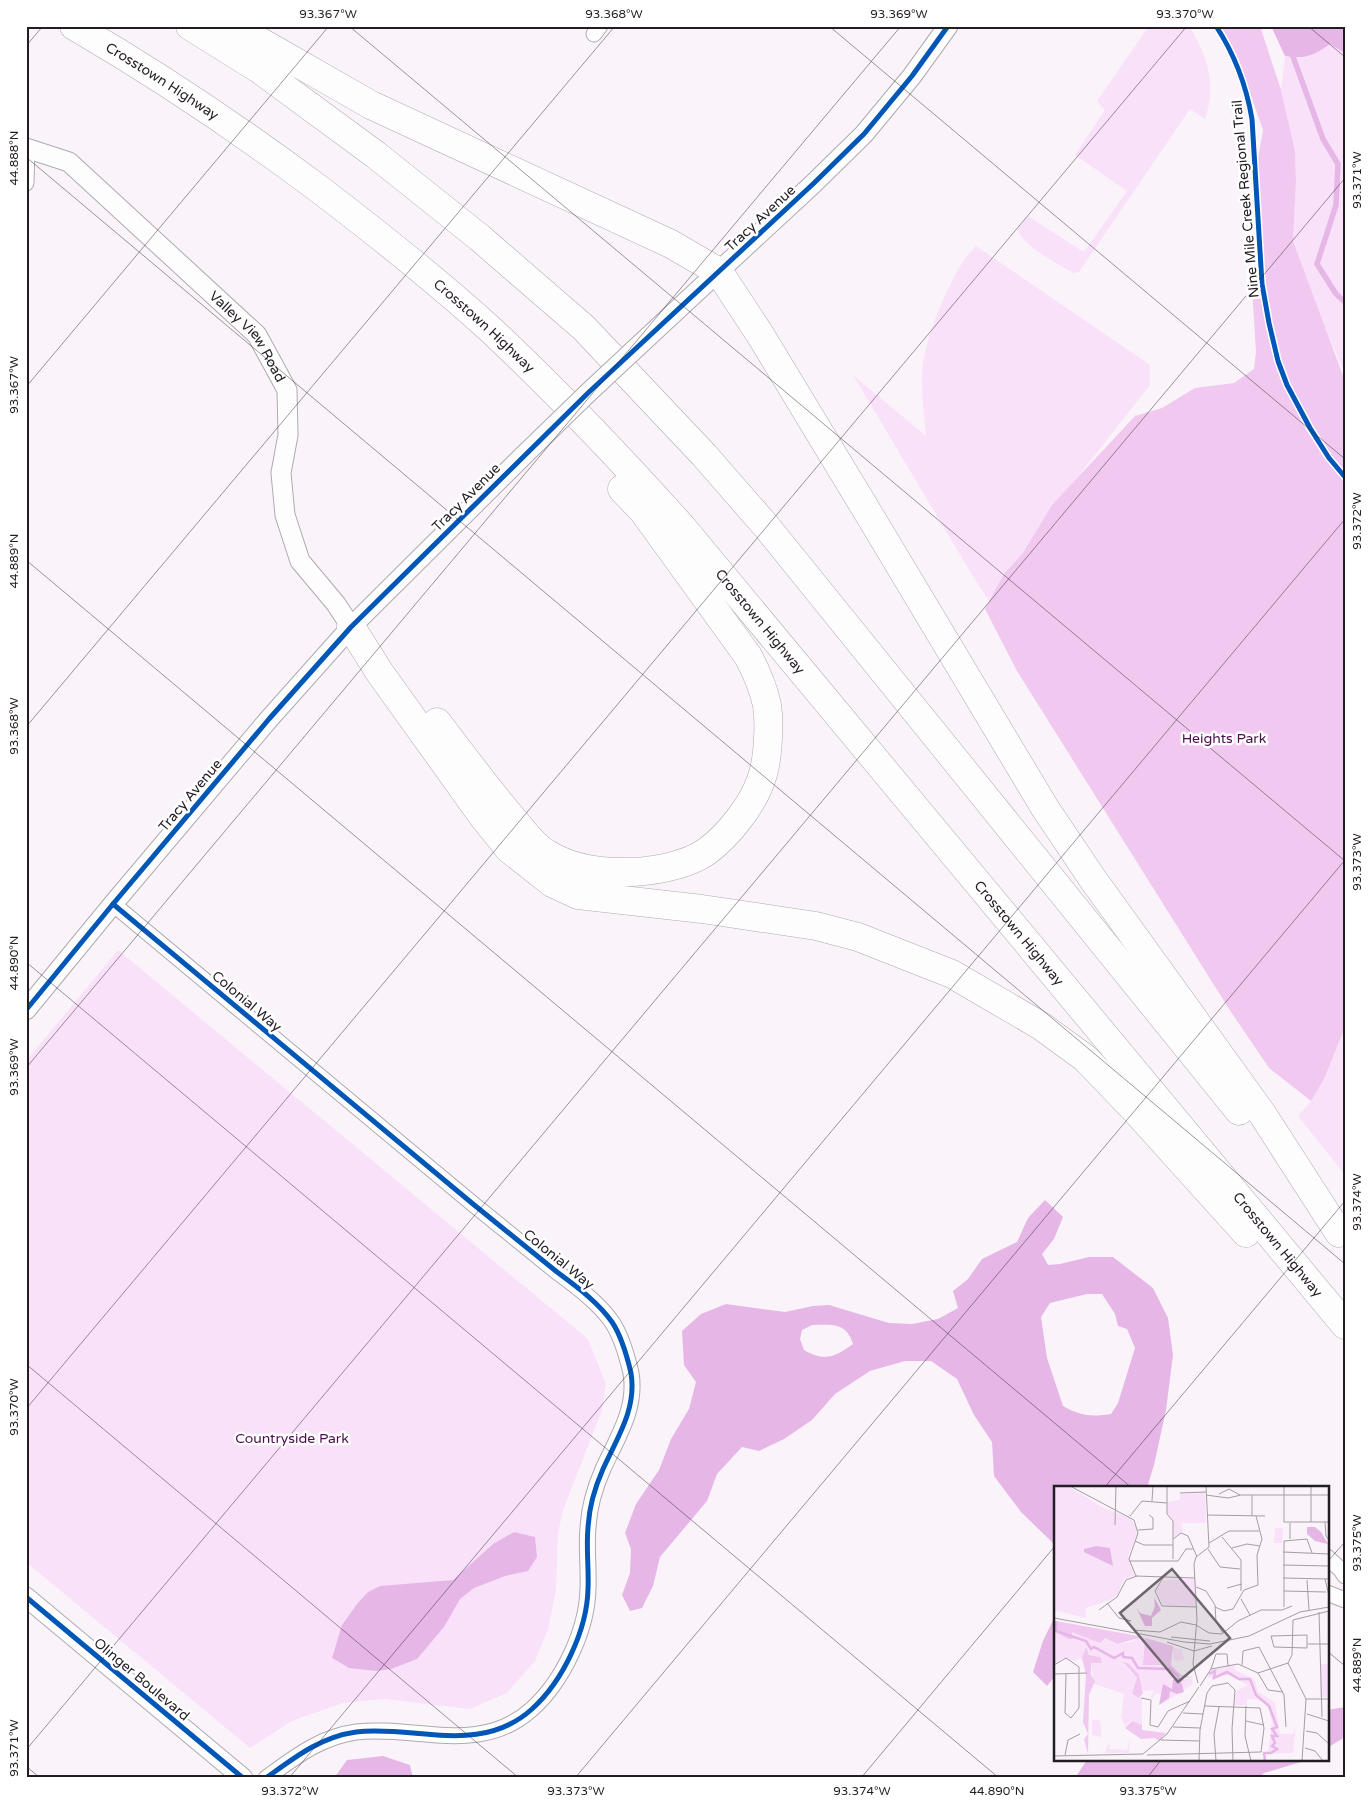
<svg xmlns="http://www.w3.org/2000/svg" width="1371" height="1804" font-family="'Varela Round',sans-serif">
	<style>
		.green { fill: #f9e1fa }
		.forest { fill: #f0c8f0 }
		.water { fill: #e6b6e7; fill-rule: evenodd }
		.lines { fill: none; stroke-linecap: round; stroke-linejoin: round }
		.stream { stroke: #e6b6e7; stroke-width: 5.5 }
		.minor-casing { stroke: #afaaaf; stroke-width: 17 }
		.tertiary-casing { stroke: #afaaaf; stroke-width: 21 }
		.motorway-casing { stroke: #afaaaf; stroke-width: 29 }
		.minor { stroke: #fefdfe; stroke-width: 15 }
		.tertiary { stroke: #fefdfe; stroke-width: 19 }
		.motorway { stroke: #fefdfe; stroke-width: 28 }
		.tertiary-bridge-casing { stroke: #afaaaf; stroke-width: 21; stroke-linecap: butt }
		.tertiary-bridge { stroke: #fefdfe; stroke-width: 19 }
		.cycleway-casing { stroke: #fff; stroke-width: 8 }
		.cycleway { stroke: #0057b8; stroke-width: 5 }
		.ticks { fill: none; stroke: #231d23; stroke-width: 1; stroke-opacity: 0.45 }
		.labels { text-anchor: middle; stroke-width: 5; stroke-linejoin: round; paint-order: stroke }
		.street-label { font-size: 14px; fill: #231d23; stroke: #fff }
		.park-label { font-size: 14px; fill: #4b0f4d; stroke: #fff }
		.inset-river { fill: none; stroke: #e6b6e7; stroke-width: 2.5 }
		.inset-road { fill: none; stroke: #a49ea4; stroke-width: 1 }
		.view { fill: #6e686e; fill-opacity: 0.15; stroke: #6e686e; stroke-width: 2.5 }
		.inset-edge { fill: none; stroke: #231d23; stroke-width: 2.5 }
		.neatline { fill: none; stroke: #231d23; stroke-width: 2 }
		.ticks-label { font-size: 12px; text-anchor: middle; fill: #231d23 }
	</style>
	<rect width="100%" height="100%" fill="#faf4fa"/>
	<g class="green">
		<path d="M 1149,26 L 1189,26 L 1191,29 C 1208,59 1217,84 1205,119 L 1190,109 L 1079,272 L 1073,273 C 1057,263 1024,247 1017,229 L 1028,216 L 1084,252 L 1127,191 L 1075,155 L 1105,110 L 1097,101 Z"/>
		<path d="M 1345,26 L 1345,374 L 1324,325 L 1293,241 L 1296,181 L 1295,151 L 1281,90 L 1285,56 L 1292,57 Z"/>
		<path d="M 976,246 L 1150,365 L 1150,385 L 1037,529 L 1161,634 L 1345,487 L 1345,1175 L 1298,1116 L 1311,1101 L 1322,1082 L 1100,770 L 974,578 L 853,375 L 926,436 C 924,414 921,393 922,371 C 924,341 947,285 964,260 C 967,255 972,250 976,246 Z"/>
		<path d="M 118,950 L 588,1339 L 606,1384 L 602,1410 L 563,1510 L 558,1533 L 556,1590 L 548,1630 L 535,1661 L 507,1693 L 470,1709 L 384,1699 L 343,1703 L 292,1721 L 250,1748 L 26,1562 L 26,1061 Z"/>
	</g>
	<path class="forest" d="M 1210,26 L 1260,26 L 1281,90 L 1295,151 L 1296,181 L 1293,241 L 1345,381 L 1345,1027 L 1324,1079 L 1311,1101 L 1269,1068 L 1229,1009 L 1017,671 L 985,609 L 1004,574 L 1023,553 L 1052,505 L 1135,416 L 1162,408 L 1195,388 L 1234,383 L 1254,369 L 1256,352 L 1252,289 L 1264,253 L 1256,171 L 1263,130 L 1238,59 Z"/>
	<g class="water">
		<path d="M 1271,26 L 1345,26 L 1345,53 L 1330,44 C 1312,56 1307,59 1285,56 Z"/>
		<path d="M 1045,1200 L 1063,1217 L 1054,1239 L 1042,1254 L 1048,1265 L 1060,1264 L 1089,1257 L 1113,1257 L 1153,1288 L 1168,1318 L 1173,1355 L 1166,1410 L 1154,1465 L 1147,1488 L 1055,1488 L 1055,1545 L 1021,1512 L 994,1476 L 992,1442 L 974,1415 L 957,1379 L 931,1361 L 905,1361 L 870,1371 L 835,1394 L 812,1420 L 784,1439 L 759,1451 L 742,1447 L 717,1474 L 707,1501 L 660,1557 L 653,1586 L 642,1608 L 630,1611 L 622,1595 L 630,1573 L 631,1549 L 625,1533 L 636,1504 L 659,1470 L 671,1439 L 689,1409 L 696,1382 L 684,1365 L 682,1331 L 701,1314 L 726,1304 L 785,1312 L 813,1306 L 829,1305 L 889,1323 L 912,1324 L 938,1319 L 958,1308 L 953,1291 L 968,1279 L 982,1259 L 1017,1242 L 1028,1218 ZM 1087,1294 L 1102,1294 L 1115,1314 L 1118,1326 L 1127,1329 L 1135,1348 L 1118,1403 L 1111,1414 C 1091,1417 1081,1416 1063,1406 L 1047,1358 L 1041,1317 L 1050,1303 ZM 812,1325 C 832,1325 846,1322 853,1344 C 835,1357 825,1362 804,1350 L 800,1339 L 802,1330 Z"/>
		<path d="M 514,1532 L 535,1537 L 537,1557 L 528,1571 L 505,1576 L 474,1588 L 460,1599 L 444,1627 L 417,1659 L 391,1669 L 377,1671 L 349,1668 L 332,1658 L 342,1625 L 357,1604 L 368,1592 L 380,1586 L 453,1580 L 493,1544 Z"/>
		<path d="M 1055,1616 L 1055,1676 L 1047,1686 L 1033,1672 L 1043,1641 Z"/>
		<path d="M 1345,1707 L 1345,1737 L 1327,1748 L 1327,1710 Z"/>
		<path d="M 383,1756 L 410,1765 L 413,1778 L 334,1778 L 347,1760 Z"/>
		<path d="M 1087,1760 L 1308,1760 L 1264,1773 L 1259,1778 L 1075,1778 Z"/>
	</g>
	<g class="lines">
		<path class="stream" d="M 1291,51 L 1323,139 L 1338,164 L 1336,205 L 1317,264 L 1336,294 L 1345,302"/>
		<g class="minor-casing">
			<g id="minor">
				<path d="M 594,34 L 600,26"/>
				<path d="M 26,183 L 27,148"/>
				<path d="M 113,904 C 232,1004 352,1104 473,1204 C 501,1227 529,1249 557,1272 C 577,1287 598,1302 612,1322 C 622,1337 627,1356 631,1373 C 637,1409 617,1438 603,1469 C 595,1487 589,1507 588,1528 C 586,1548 589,1568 588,1589 C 587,1630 563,1681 532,1709 C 480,1756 416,1725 356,1732 C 320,1737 294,1758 266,1778"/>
				<path d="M 1327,1557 L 1341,1570 L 1345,1576"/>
				<path d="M 1327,1593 L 1345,1600"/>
			</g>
		</g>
		<g class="tertiary-casing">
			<g id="tertiary">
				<path id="s1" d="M 26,148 L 69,162 L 257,335 L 287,390 L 288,435 L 281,473 L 285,515 L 300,561 L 336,604 L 351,627"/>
				<path d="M 678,309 L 813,184 L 864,134 L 912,76 L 948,26"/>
				<path d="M 26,1010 L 113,904 L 269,719 L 351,627 L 524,455"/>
				<path d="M 26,1597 L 243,1778"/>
			</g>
		</g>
		<g class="motorway-casing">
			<g id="motorway">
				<path id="s2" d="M 74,26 C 160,76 240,130 319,189 C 378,234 436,280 491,330 C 558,393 621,459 682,527 L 1345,1325"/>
				<path d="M 190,26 L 259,69 L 376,155 L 480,238 L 584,328 L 704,455 L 766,526 L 1239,1111"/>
				<path d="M 233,26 L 371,105 L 671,244 L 719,272 L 761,336 L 873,521 L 1045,808 L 1092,878 L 1263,1115 L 1339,1233"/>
				<path d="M 351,627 L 380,673 L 484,818 L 509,849 L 552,883 L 578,895 L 702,909 L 816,926 L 858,937 L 952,974 L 1041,1026 L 1085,1058 L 1135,1110 L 1246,1233"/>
				<path d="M 437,722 C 462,755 486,787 512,818 C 523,830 532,845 546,853 C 570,868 595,872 622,872 C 647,873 686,866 706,852 C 728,836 752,806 761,780 C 768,762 770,725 767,705 C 763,687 756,671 748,656 L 643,511 L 622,489"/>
			</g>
		</g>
		<use href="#minor" class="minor"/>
		<use href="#tertiary" class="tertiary"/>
		<use href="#motorway" class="motorway"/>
		<g class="tertiary-bridge-casing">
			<path id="tertiary-bridge" d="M 524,455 L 589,392 L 678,309"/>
		</g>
		<use href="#tertiary-bridge" class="tertiary-bridge"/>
		<g class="cycleway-casing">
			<g id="cycleway">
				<path d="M 1216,26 C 1235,55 1246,84 1252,119 L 1262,284 L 1269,323 L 1278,361 L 1287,385 L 1310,428 L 1329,458 L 1345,477"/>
				<path d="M 113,904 C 232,1004 352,1104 473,1204 C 501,1227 529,1249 557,1272 C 577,1287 598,1302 612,1322 C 622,1337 627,1356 631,1373 C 637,1409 617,1438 603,1469 C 595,1487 589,1507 588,1528 C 586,1548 589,1568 588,1589 C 587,1630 563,1681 532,1709 C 480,1756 416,1725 356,1732 C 320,1737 294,1758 266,1778"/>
				<path d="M 26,1010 L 113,904 L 269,719 L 351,627 L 589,392 L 813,184 L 864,134 L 912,76 L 948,26"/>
				<path d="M 26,1597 L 243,1778"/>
			</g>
		</g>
		<use href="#cycleway" class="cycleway"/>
	</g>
	<path class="ticks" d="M 349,26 L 1345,861M 829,26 L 1345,459M 1308,26 L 1345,57M 26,46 L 43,26M 26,157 L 1345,1264M 26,387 L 329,26M 26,560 L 1132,1488M 26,727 L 615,26M 26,962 L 999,1778M 26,1068 L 901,26M 26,1364 L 519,1778M 26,1409 L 1187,26M 1104,1488 L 1345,1201M 1327,1562 L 1345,1542M 1327,1651 L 1345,1666M 26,1750 L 1345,178M 26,1766 L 40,1778M 289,1778 L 1345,519M 575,1778 L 1345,860M 861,1778 L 1055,1546M 1147,1778 L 1161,1760"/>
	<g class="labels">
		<g class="street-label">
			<text dy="5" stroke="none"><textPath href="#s2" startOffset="104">Crosstown Highway</textPath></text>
			<text transform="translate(1245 199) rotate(-95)" y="5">Nine Mile Creek Regional Trail</text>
			<text transform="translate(760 218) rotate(-43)" y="5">Tracy Avenue</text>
			<text dy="5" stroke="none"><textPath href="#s2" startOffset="509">Crosstown Highway</textPath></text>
			<text dy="5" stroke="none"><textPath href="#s1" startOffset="296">Valley View Road</textPath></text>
			<text transform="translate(466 497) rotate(-45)" y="5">Tracy Avenue</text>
			<text dy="5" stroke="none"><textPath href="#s2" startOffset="914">Crosstown Highway</textPath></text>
			<text transform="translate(190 795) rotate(-50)" y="5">Tracy Avenue</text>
			<text dy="5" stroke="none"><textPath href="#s2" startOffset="1319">Crosstown Highway</textPath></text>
			<text transform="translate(247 1001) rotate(40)" y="5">Colonial Way</text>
			<text dy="5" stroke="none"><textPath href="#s2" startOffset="1724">Crosstown Highway</textPath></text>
			<text transform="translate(559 1259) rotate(39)" y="5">Colonial Way</text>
			<text transform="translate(142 1679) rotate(40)" y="5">Olinger Boulevard</text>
		</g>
		<g class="park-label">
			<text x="1224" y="743">Heights Park</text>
			<text x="292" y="1443">Countryside Park</text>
		</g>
	</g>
	<g transform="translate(1054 1486)">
		<rect width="275" height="275" fill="#faf4fa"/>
		<path d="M 0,0 L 13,0 L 52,23 L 75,31 L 82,40 L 83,48 L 74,70 L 81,90 L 71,92 L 64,108 L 56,114 L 32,122 L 32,132 L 0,124 ZM 151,7 L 152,37 L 128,37 L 129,46 L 120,50 L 119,35 L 114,29 L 113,16 L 125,14 L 127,8 ZM 221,42 L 229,42 L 228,57 L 220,57 ZM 141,93 L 141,120 L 109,119 L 102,104 L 110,94 ZM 0,137 L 33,142 L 33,150 L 44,157 L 51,152 L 61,158 L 77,156 L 85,152 L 84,149 L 131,165 L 127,165 L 131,174 L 120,175 L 119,165 L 109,179 L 130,194 L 138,192 L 139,198 L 108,218 L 111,209 L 102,207 L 98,213 L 96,212 L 100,204 L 89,205 L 85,190 L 73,176 L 70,178 L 83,193 L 78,209 L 88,213 L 88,239 L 77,235 L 71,240 L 67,231 L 70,208 L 40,198 L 37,177 L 47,176 L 44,172 L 34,167 L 33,180 L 26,172 L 22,175 L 9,172 L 0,178 ZM 266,178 L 275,178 L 275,211 L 266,211 ZM 180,179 L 181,184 L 201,194 L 204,205 L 221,217 L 226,248 L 239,248 L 242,239 L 239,267 L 209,268 L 214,265 L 218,236 L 214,221 L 204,213 L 193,213 L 193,219 L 180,219 L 183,205 L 193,199 L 175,189 L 153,192 L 156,184 ZM 38,234 L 46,234 L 48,251 L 38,249 ZM 76,253 L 75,267 L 51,267 L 54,258 L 57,259 L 55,263 L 73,264 Z" fill="#f9e1fa"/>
		<path d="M 2,135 L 84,150 L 85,152 L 63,158 L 51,152 L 46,157 L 18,146 L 18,153 L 14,153 L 0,145 ZM 91,152 L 119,160 L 117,179 L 127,189 L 139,191 L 129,192 L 110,179 L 89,179 ZM 32,161 L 35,169 L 46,171 L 48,177 L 37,177 L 37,189 L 41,195 L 35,209 L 34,268 L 30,253 L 34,248 L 29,236 L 32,189 L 28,172 ZM 69,176 L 74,177 L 85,189 L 89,207 L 85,212 L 78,208 L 83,192 ZM 78,235 L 88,239 L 88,244 L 112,247 L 105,255 L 101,252 L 87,253 L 71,242 Z" fill="#f0c8f0"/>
		<path d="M 253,41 L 261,41 L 267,46 L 274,58 L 261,55 L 253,48 ZM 42,60 L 56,62 L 59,80 L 30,66 L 30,63 ZM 100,111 L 107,124 L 98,132 L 98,140 L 91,140 L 82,121 L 86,127 L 97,130 L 101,120 ZM 125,191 L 130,194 L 139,192 L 127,195 L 130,206 L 123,208 L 116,205 L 115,212 L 105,219 L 109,198 L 118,203 L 119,194 Z" fill="#e6b6e7"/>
		<path class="inset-river" d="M 2,135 L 2,145 L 32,155 L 37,163 L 40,161 L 60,172 L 69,167 L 69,171 L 78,172 L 84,182 L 116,183 L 125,191M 155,188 L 161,185 L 160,192 L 173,186 L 185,193 L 196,193 L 202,209 L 215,220 L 223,241 L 218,243 L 223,250 L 218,250 L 221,257 L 218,260 L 223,263 L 217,267 L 210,267 L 211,275"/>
		<path class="inset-road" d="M 16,0 L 80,34 L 84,47 L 75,73 L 82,90 L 141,92M 113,0 L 113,28 L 119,35 L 119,73M 230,0 L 230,36 L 275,36M 126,7 L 152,6M 165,8 L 175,3 L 186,9M 152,9 L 174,12 L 187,9 L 275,9M 198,9 L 198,30M 98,15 L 99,0M 153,29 L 211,30M 76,30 L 88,15 L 113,17M 257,36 L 257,0M 271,36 L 272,50 L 275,54M 61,39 L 62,0M 84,44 L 99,43 L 99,32 L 95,29M 168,51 L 187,74 L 187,105M 119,53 L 127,47 L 134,50 L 143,71M 236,53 L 236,37M 81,55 L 90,59 L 119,59M 155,57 L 175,45 L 205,45M 178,62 L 193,58 L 206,60M 154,63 L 166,81 L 186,83M 229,66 L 275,68M 75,75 L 124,75 L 132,63 L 139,63M 229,79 L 275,80M 109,92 L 101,105 L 108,120 L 143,121M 229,92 L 275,93M 271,93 L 275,110M 253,94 L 255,124M 142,101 L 152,105 L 161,119 L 162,136 L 169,147M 173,102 L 188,98M 230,105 L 272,106M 187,113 L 196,129M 53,117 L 65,132 L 77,135 L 73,134M 161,121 L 170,125 L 179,123 L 190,104 L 204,99 L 203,69 L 208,53 L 202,30M 230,121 L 230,55 L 253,53 L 258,67M 45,124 L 63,111 L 72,94 L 83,90M 265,126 L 268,231M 0,132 L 130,156 L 156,158 L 195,150 L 246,126 L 275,121M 142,139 L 155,147 L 168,148 L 184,135 L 207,124 L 228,124 L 238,120M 79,144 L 106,146 L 127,136 L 142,139M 253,149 L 253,162 L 220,161 L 217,150 ZM 117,151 L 156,155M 113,156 L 140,165 L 158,160M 254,158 L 275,158M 205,161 L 230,209 L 232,241M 234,177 L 252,213 L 248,275M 234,177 L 238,169 L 239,134 L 275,125M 0,179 L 12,172 L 25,181 L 25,222 L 17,232 L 11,227 L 12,188M 188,179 L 189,165 L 205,161M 157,183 L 162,168 L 173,168 L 174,180M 204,187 L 214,204 L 229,206M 0,188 L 33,187M 144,197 L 139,178 L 143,133 L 140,78 L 142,71 L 155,61 L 152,0M 146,200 L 157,183 L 184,178 L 204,187 L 234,177M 87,212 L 97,214 L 96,239 L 104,241 L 114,225 L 136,215M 252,213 L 275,213M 192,220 L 191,250 L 197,275M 129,227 L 149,228M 253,228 L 275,235M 192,235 L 210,239M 119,241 L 146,242M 252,245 L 263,247 L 275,258M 107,254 L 145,255M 251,262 L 261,265 L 269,275M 11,269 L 14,254 L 26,248M 93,269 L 207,266 L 210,242 L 206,222 L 151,220M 0,270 L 89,268 L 113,248 L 145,201M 145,275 L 146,244 L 153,207 L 158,200 L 174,197 L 181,204 L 178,243 L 179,275M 162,275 L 160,248 L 165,221"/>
		<path class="view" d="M 118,83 L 176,152 L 124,196 L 66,127 Z"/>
		<rect width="275" height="275" class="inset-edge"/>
	</g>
	<rect width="1371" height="1804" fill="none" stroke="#ffffff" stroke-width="55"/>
	<rect x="28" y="28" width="1316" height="1748" class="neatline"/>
	<g class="ticks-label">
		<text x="328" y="18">93.367°W</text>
		<text x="614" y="18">93.368°W</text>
		<text x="899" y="18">93.369°W</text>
		<text x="1185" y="18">93.370°W</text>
		<text transform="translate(14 158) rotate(-90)" y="4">44.888°N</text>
		<text transform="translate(1357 180) rotate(-90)" y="4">93.371°W</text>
		<text transform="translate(14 385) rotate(-90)" y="4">93.367°W</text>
		<text transform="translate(1357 521) rotate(-90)" y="4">93.372°W</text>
		<text transform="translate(14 561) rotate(-90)" y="4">44.889°N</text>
		<text transform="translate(14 726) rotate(-90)" y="4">93.368°W</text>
		<text transform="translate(1357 862) rotate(-90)" y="4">93.373°W</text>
		<text transform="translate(14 963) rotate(-90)" y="4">44.890°N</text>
		<text transform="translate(14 1067) rotate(-90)" y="4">93.369°W</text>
		<text transform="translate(1357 1202) rotate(-90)" y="4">93.374°W</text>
		<text transform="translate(14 1407) rotate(-90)" y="4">93.370°W</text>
		<text transform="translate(1357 1543) rotate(-90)" y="4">93.375°W</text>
		<text transform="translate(1357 1665) rotate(-90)" y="4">44.889°N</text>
		<text transform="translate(14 1748) rotate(-90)" y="4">93.371°W</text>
		<text x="290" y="1795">93.372°W</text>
		<text x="576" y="1795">93.373°W</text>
		<text x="862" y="1795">93.374°W</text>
		<text x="997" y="1795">44.890°N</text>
		<text x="1148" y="1795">93.375°W</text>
	</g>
</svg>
